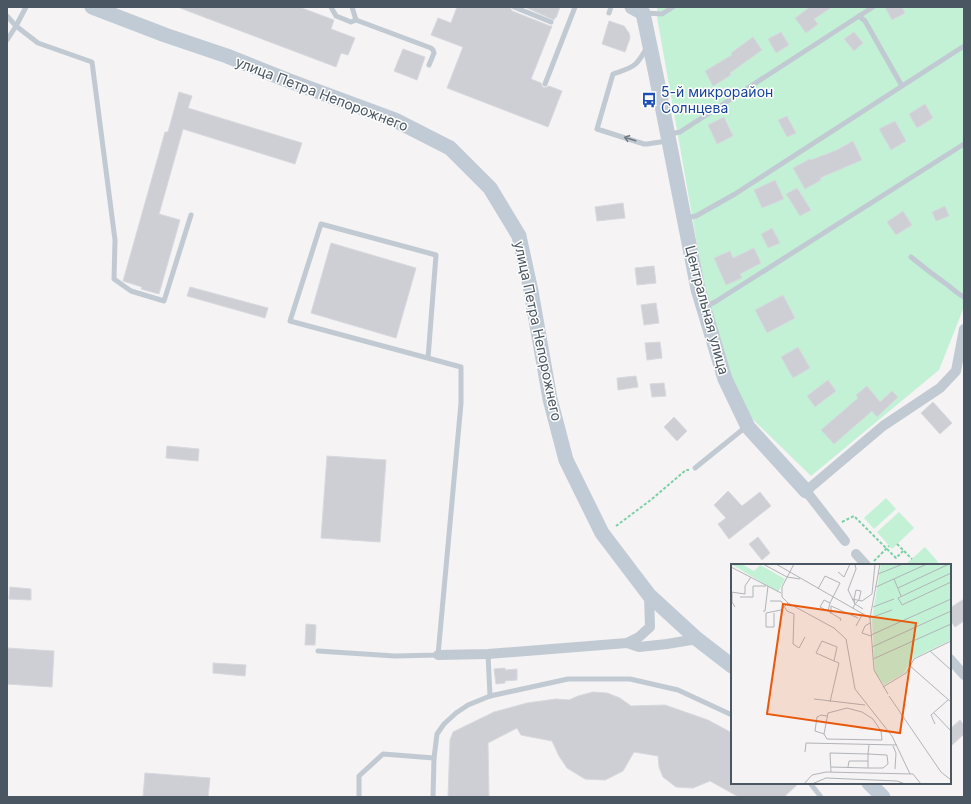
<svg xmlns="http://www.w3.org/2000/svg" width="971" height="804" font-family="Inter,sans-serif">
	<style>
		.green { fill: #c3f1d5 }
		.building { fill: #cdcfd5; stroke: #d7d9de }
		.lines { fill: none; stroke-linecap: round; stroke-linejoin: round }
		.path { stroke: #7ad0a6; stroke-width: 2; stroke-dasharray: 3 2; stroke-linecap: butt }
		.lane { stroke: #c1cad2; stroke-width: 5 }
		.street { stroke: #c1cad2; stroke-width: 10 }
		.secondary { stroke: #c1cbd6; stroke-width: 15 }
		.oneway { stroke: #6e7983 }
		.labels { text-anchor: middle; stroke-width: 3; stroke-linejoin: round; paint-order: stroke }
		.transit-label { font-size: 14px; fill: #164399; stroke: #fff; text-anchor: start }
		.street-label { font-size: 14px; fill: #4a5661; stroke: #fff }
		.inset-road { fill: none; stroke: #b1b4b9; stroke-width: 1 }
		.view { fill: #e8590c; fill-opacity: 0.15; stroke: #e8590c; stroke-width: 2 }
		.inset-edge { fill: none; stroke: #4a5661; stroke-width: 2 }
	</style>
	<rect width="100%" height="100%" fill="#f5f3f3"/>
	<g class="green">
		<path d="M 657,7 L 964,7 L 964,307 L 939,370 L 811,476 L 731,398 L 705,289 L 657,17 Z"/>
		<path d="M 886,498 L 896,509 L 874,529 L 864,518 Z"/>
		<path d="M 899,512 L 914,528 L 892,549 L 877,532 Z"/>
		<path d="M 925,547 L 938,562 L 935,565 L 905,565 Z"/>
	</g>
	<g class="building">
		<path d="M 180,7 L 299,7 L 334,20 L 331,29 L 355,38 L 348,55 L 341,53 L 336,67 L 180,8 Z"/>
		<path d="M 457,7 L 510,7 L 512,11 L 550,26 L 552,26 L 531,79 L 541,83 L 542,86 L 544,88 L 547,87 L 549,86 L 562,91 L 548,127 L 447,88 L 463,47 L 431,35 L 438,18 L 451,23 Z"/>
		<path d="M 525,7 L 560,7 L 556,18 L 555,17 L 554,20 Z"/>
		<path d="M 810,7 L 832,7 L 814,19 L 818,24 L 806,33 L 795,18 Z"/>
		<path d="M 885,7 L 902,7 L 905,13 L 892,20 Z"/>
		<path d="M 609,21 L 624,26 L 629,33 L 630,37 L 629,41 L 625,52 L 602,44 Z"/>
		<path d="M 781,32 L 789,45 L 776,53 L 768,39 Z"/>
		<path d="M 854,32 L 863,43 L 854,51 L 844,39 Z"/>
		<path d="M 753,37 L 762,50 L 730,73 L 731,75 L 713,86 L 705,71 L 732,55 L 731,53 Z"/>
		<path d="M 403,49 L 425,57 L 417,80 L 394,71 Z"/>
		<path d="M 179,92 L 192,96 L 188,108 L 302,143 L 295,164 L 183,129 L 159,214 L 180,220 L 159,294 L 141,289 L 142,287 L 123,281 L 165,132 L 168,132 Z"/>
		<path d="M 925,104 L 933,118 L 917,128 L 909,114 Z"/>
		<path d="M 787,116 L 796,133 L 787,137 L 778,120 Z"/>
		<path d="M 724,117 L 733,136 L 717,144 L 708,125 Z"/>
		<path d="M 895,121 L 906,141 L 891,150 L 879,129 Z"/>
		<path d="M 853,141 L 862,160 L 820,178 L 821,180 L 805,189 L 793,168 L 810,159 L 811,160 L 837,150 Z"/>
		<path d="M 775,180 L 784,199 L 762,208 L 754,190 Z"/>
		<path d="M 797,188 L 811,210 L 800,216 L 786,194 Z"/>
		<path d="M 623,203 L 625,218 L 597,221 L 595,207 Z"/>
		<path d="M 945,206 L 949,216 L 936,221 L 932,212 Z"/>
		<path d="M 903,211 L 912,225 L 896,235 L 887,222 Z"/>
		<path d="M 772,228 L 780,243 L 768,248 L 761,234 Z"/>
		<path d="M 331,243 L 416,268 L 396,338 L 311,313 Z"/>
		<path d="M 754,248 L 761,263 L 740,274 L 742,278 L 726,285 L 714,258 L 730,251 L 733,258 Z"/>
		<path d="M 654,266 L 656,283 L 637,285 L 635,268 Z"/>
		<path d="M 190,287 L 268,308 L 265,318 L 187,296 Z"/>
		<path d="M 783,295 L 795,318 L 767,333 L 755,310 Z"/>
		<path d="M 656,303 L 659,323 L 644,325 L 641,305 Z"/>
		<path d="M 660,342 L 662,358 L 647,360 L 645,343 Z"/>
		<path d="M 798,347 L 810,368 L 793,378 L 781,357 Z"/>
		<path d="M 636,376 L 638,387 L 618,390 L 617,378 Z"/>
		<path d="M 828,380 L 836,391 L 815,407 L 807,396 Z"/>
		<path d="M 664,383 L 666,396 L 652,397 L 650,384 Z"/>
		<path d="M 867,386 L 880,402 L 892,391 L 898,397 L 877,417 L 872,411 L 834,444 L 821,430 L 858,398 L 856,395 Z"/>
		<path d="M 933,402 L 952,423 L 940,434 L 921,413 Z"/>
		<path d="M 674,417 L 687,431 L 677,441 L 664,427 Z"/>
		<path d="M 167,446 L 199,449 L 198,461 L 166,458 Z"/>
		<path d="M 327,456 L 386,460 L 380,542 L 321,538 Z"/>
		<path d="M 728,491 L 742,506 L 760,492 L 771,506 L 729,539 L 718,524 L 726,518 L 714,505 Z"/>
		<path d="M 758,537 L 770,553 L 762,560 L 749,544 Z"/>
		<path d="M 10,587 L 31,589 L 31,600 L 9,599 Z"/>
		<path d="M 964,599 L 964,621 L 955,627 L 950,620 L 950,608 Z"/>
		<path d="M 306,624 L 316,625 L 315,645 L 305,645 Z"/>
		<path d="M 7,648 L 54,651 L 52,687 L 7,684 Z"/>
		<path d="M 213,663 L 246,665 L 245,676 L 213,673 Z"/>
		<path d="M 505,668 L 505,670 L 517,669 L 517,680 L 505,681 L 505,683 L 496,684 L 494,669 Z"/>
		<path d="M 593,692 L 607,693 L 620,698 L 631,706 L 665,705 L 708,720 L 732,733 L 732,783 L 799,783 L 784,797 L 739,797 L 710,781 L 693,788 L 676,787 L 663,777 L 659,767 L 658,756 L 634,752 L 623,771 L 605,780 L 585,779 L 567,768 L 559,756 L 552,741 L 521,735 L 517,728 L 488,743 L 489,797 L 448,797 L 450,740 L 453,732 L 494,712 L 527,703 L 556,699 L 569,700 L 578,696 Z"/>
		<path d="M 960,720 L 964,725 L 964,734 L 950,747 L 950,729 Z"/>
		<path d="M 145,773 L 210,778 L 208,797 L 143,797 Z"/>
	</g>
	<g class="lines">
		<g class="path">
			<path d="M 842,522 L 854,516 L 896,558 L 903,551"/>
			<path d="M 616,526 L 652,499 L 686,470 L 689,470"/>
			<path d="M 897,544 L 912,559"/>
			<path d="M 874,561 L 889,546"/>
		</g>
		<g class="lane">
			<path d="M 331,7 L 336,16 L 351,22 L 356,20 L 431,48 L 433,50 L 434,53 L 429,65"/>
			<path d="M 352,7 L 356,20"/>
			<path d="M 514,7 L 551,22"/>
			<path d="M 609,13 L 611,7"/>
			<path d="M 646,13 L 662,14 L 673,7"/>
			<path d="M 7,16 L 16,26 L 38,43 L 92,62 L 115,240 L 114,279 L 131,291 L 164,301 L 191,215"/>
			<path d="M 859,16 L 865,21 L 902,86"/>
			<path d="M 7,40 L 16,26 L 26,7"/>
			<path d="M 647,47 C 636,68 633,67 613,74 L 597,129 L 644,144 L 647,144 L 667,141"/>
			<path d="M 545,84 L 575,7"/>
			<path d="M 670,134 L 680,132 L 873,7"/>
			<path d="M 685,218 L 696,216 L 735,194 L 964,46"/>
			<path d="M 911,257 C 923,267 936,277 949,286 C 954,290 958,294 964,297"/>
			<path d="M 704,307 L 715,302 L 964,144"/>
			<path d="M 695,468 L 742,430 L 747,427"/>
			<path d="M 318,651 L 395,656 L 438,655 L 461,403 L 461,367 L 290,321 L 321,224 L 436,255 L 428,358"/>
			<path d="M 488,654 L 490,696"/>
			<path d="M 810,783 L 821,797"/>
			<path d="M 359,797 L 359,776 L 383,754 L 434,758"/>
			<path d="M 433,797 L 434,758 L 437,734 L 444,724 L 456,713 L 468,705 L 490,696 L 568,679 L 630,679 L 678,690 L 732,715"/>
		</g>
		<g class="street">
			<path d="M 845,541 L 806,491 L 883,426 L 940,388 L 956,371 L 964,329"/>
			<path d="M 856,554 L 866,565"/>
			<path d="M 627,643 L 639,647 L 667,644 L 697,639"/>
			<path d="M 438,655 L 488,654 L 627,643 L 639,637 L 650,627 L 649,595"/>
			<path d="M 950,659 L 964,675"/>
		</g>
		<g class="secondary">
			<path d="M 92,7 L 165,35 L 227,56 L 287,80 L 395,120 L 450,148 L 490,188 L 519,236 L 531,291 L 550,399 L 566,460 L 602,533 L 649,595 L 697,639 L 732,666"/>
			<path d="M 632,7 L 643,13 L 656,75 L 698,289 L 725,379 L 748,427 L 806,491"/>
			<path d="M 869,783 L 883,797"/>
		</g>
	</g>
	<defs><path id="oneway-shaft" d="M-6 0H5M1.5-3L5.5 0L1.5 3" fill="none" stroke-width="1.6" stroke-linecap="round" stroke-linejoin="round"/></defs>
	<use class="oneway" href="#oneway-shaft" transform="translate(630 139) rotate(-162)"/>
	<defs>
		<g id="bus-bare" transform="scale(1.2)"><path d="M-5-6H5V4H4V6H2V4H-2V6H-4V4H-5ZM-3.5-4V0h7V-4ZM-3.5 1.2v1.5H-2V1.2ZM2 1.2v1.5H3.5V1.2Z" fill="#1a4fb4" stroke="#fff" stroke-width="2.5" paint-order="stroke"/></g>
	</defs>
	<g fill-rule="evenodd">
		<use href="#bus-bare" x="649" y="100"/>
	</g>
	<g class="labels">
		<g class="transit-label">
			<text x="661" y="97">5-й микрорайон<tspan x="661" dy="16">Солнцева</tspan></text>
		</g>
		<g class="street-label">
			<text transform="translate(322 94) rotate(21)" y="5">улица Петра Непорожнего</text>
			<text transform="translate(707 310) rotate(75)" y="5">Центральная улица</text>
			<text transform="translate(538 331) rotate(78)" y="5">улица Петра Непорожнего</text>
		</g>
	</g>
	<g transform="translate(731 564)">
		<rect width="220" height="220" fill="#f5f3f3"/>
		<path d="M 0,0 L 11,0 L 23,7 L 29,1 L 54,15 L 47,28 ZM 150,0 L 220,0 L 220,76 L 181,95 L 173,109 L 153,121 L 144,109 L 141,55 Z" fill="#c3f1d5"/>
		<path class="inset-road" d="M 19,0 L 32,0M 32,0 L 56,13 L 69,15M 45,0 L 139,54 L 143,106 L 157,130M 63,0 L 51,23 L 51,33 L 57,39 L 103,64 L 115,75 L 124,125 L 161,172 L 179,210M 149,0 L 139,54 L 161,46M 0,3 L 50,29M 107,8 L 113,13 L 119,0M 220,9 L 167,34 L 171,41 L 220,18M 147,10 L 172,0M 163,15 L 170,32M 145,23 L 196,0M 167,24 L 218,0M 87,25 L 94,12 L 109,19 L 99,39 L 93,36 L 89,43 L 97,47 L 99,39M 0,28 L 14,30 L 14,22 L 20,13M 1,29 L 1,38 L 4,43M 9,33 L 22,33 L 22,22 L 35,22M 121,35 L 131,37 L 141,30 L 144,0M 39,37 L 50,37 L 56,47 L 63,50 L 62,80 L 68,84 L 74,73M 125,39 L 128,36 L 130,27 L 125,26 L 123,35 L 124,40 L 132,45M 142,43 L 163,35M 122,44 L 124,40 L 117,26 L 125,5 L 124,0M 32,47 L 34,47 L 37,22M 97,47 L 110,55 L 109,57M 43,49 L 43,63 L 35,63 L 35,49 L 50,46 L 57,39M 100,50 L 100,42 L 127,54M 139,59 L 134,62 L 131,69 L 140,72M 125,62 L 132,49M 140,71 L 220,35M 141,83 L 220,47M 199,87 L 220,106M 142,95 L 220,60M 178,101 L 220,138M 152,123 L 175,109 L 183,95 L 220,77M 158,132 L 210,208 L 220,216M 83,135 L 134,141M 99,138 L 108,99 L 103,97 L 85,89 L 91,77 L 106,83 L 103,97M 116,144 L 131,148 L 142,155 L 150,167 L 151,176 L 96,175 L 93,170 L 97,149 ZM 203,149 L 220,167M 204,160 L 200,151 L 217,136M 93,170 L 84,167 L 86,153 L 90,151 L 96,152M 162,182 L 165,189 L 164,205M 74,188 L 75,179 L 166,181M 137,190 L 156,191 L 157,200 L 152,204 L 137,204 ZM 100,203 L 137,204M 117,203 L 118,197 L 137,197M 100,208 L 99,189 L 137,190 L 138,181M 73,220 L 81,211 L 95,208 L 182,210 L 190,220M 81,220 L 95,214 L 166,217 L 174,220"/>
		<path class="view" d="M 52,40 L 185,59 L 169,169 L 36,150 Z"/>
		<rect width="220" height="220" class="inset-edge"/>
	</g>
	<rect width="971" height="804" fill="none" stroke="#4a5661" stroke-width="16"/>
</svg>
